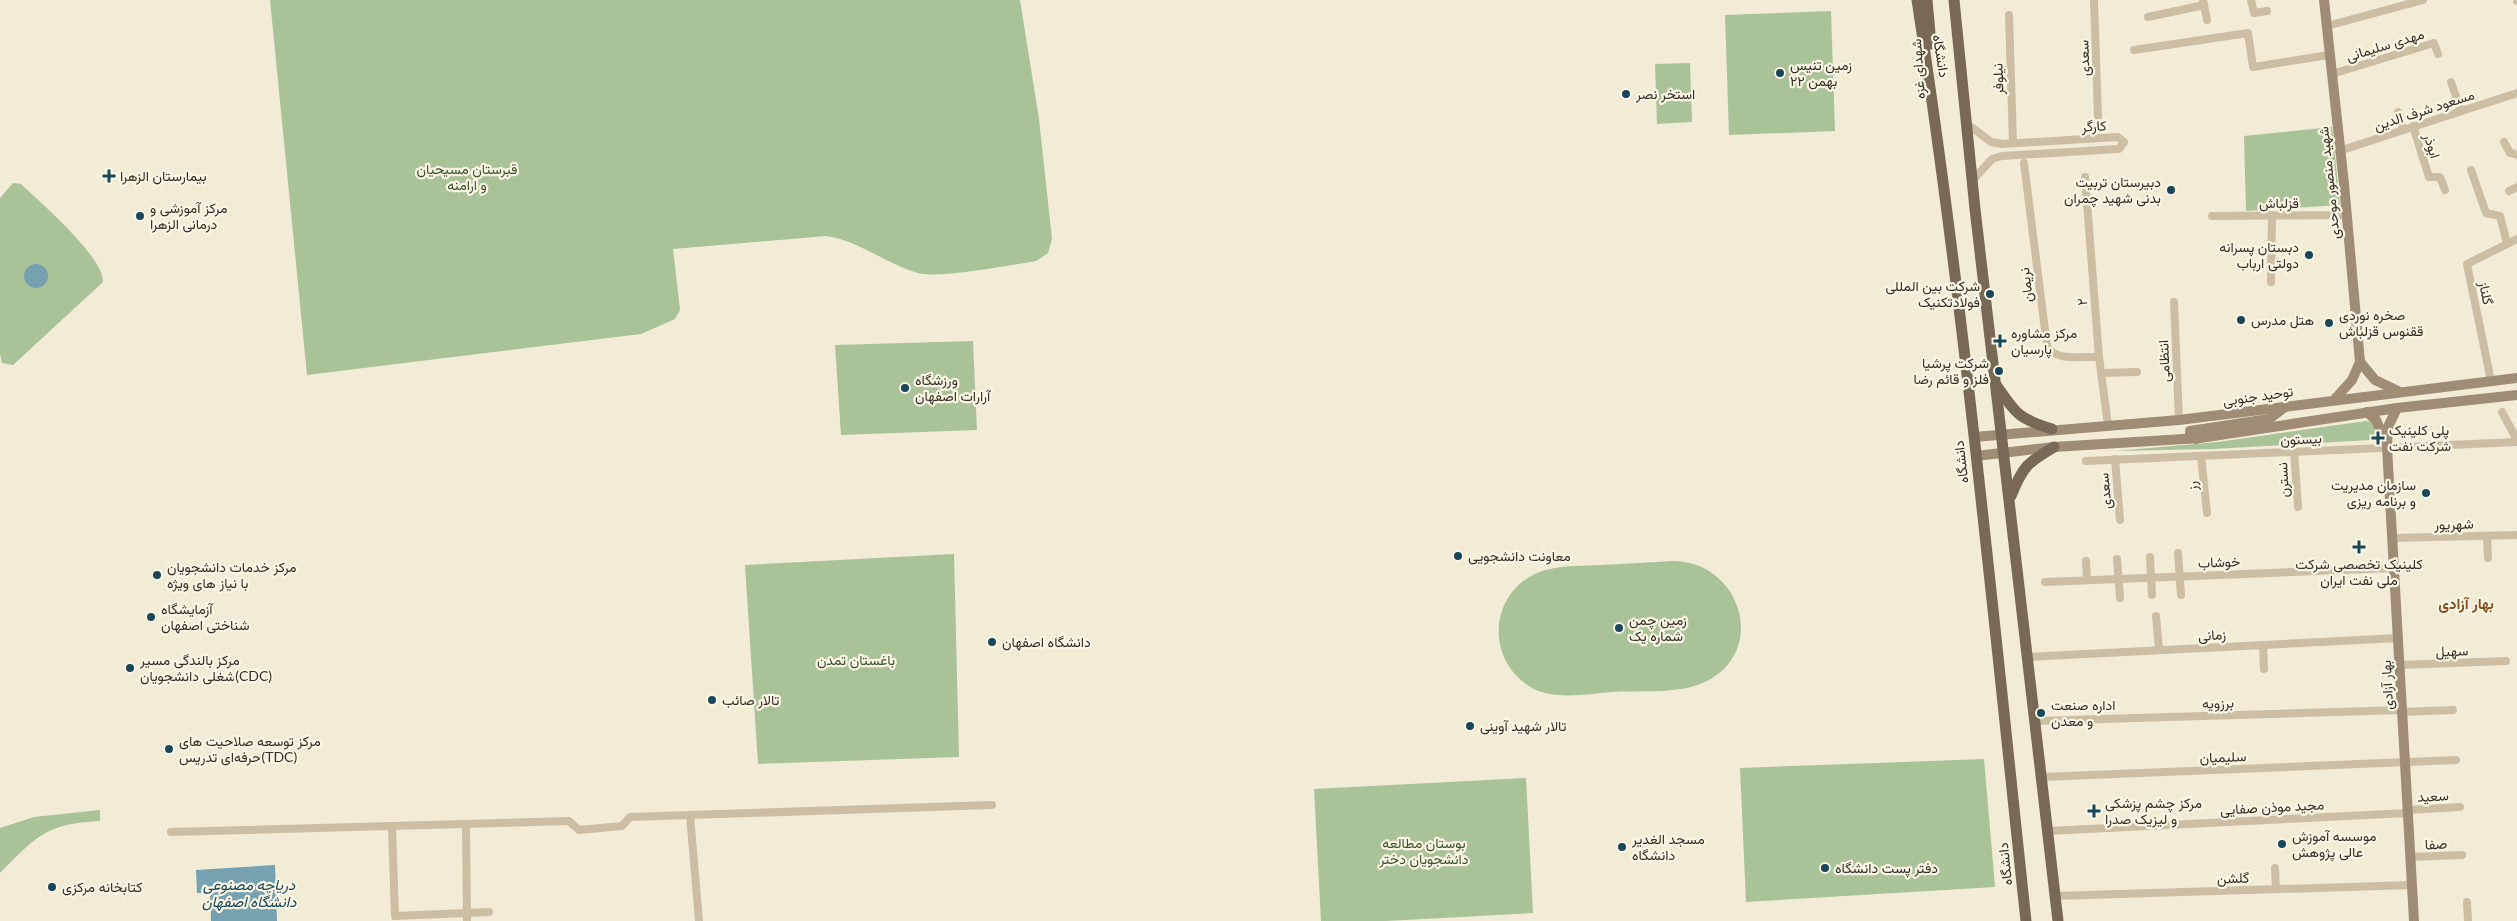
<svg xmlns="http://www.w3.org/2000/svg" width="2517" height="921" font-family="Lato,Vazirmatn,sans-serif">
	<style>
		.green { fill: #aac297 }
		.water { fill: #75a1b0 }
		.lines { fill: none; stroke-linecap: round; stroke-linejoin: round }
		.street { stroke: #cbbea3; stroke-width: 8 }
		.secondary { stroke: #9e8d74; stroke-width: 10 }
		.primary { stroke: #786956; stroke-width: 11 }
		.poi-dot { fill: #194658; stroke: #faf5e4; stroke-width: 2 }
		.labels { text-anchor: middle; stroke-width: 4.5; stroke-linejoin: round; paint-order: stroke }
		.street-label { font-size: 14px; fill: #352e25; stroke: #faf5e4 }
		.poi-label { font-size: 14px; fill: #352e25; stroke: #faf5e4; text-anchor: start }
		.park-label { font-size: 14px; fill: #3a5428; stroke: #faf5e4 }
		.neighbourhood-label { font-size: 15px; font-weight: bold; fill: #884d1b; stroke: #faf5e4 }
		.water-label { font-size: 15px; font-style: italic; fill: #194658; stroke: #faf5e4 }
	</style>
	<rect width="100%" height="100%" fill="#f2ecd7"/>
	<g class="green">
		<path d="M 270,0 L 1020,0 L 1039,119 L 1052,239 L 1048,253 L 1036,261 C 1011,265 939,279 918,273 C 886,264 860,241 826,236 L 673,249 L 680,310 L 675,319 L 641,334 L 307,375 Z"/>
		<path d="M 1831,11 L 1835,131 L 1729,135 L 1725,15 Z"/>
		<path d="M 1690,63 L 1692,122 L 1657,124 L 1655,64 Z"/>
		<path d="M 2332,127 L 2340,205 L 2246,211 L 2244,136 Z"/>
		<path d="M 13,183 L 21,184 C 40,202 104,257 103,282 L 13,365 L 2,363 L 0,354 L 0,198 Z"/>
		<path d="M 973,341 L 977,430 L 841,435 L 835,345 Z"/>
		<path d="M 2366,421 L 2372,422 L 2377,433 L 2371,440 L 2213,449 L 2115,451 L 2218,442 Z"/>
		<path d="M 954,554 L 959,757 L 758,764 L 745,565 Z"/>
		<path d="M 1674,561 C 1739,562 1768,647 1709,680 C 1682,695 1642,690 1612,692 C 1587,694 1557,700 1534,689 C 1515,679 1501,660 1499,638 C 1496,607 1515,578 1546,570 C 1563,565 1584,566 1602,565 C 1626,564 1650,562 1674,561 Z"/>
		<path d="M 1984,759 L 1995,887 L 1746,902 L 1740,768 Z"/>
		<path d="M 1526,778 L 1533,913 L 1386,921 L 1321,921 L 1314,789 Z"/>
		<path d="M 100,810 L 100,821 C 46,824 38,835 0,873 L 0,828 L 34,817 Z"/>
	</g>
	<g class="water">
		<circle cx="36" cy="276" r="12"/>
		<path d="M 275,865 L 277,921 L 211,921 L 210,893 L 197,893 L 196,870 Z"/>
	</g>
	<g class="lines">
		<g class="street">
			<path d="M 2094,0 L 2098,116"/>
			<path d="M 2203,0 L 2207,20"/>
			<path d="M 2251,0 L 2254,13 L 2267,11"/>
			<path d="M 2517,0 L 2517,1"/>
			<path d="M 2009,15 L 2013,143"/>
			<path d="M 2148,17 L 2204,5"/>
			<path d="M 2327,26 L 2423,0"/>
			<path d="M 2134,50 L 2248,33 L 2253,67 L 2329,55"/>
			<path d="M 2332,74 L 2434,43 L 2438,54"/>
			<path d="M 2451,82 L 2461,111"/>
			<path d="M 2398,112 L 2403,130"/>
			<path d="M 1966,123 L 1991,142 L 2003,144 L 2118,137 L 2124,142 L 2119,149 L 2002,156 L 1992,159 L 1972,181"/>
			<path d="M 2413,126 L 2429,177 L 2440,177 L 2445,190"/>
			<path d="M 2504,142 L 2510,153 L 2517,155"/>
			<path d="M 2339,151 L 2517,93"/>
			<path d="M 2024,163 L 2047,346 C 2055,362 2083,356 2099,357"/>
			<path d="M 2471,170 L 2486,213 L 2500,216 L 2507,243"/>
			<path d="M 2085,177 L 2099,357 L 2108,425"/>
			<path d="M 2509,191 L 2517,187"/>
			<path d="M 2212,216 L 2346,215"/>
			<path d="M 2271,282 L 2272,215"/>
			<path d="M 2174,302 L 2179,420"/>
			<path d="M 2101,373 L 2137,372"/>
			<path d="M 2491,381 L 2467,264 L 2517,239"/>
			<path d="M 2502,412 L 2517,440"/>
			<path d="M 2294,451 L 2298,507"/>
			<path d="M 2201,456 L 2207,513"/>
			<path d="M 2115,459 L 2120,520"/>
			<path d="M 2086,461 L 2517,442"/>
			<path d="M 2487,536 L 2488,558"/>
			<path d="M 2392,538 L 2517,535"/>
			<path d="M 2178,553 L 2181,595"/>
			<path d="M 2150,557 L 2152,595"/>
			<path d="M 2117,559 L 2120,598"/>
			<path d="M 2086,561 L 2087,580"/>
			<path d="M 2045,582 L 2394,568"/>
			<path d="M 2156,616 L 2159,650"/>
			<path d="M 2263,645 L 2264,669"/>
			<path d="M 2028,657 L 2398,638"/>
			<path d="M 2399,665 L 2506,661"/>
			<path d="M 2402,712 L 2453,710"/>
			<path d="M 2035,721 L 2402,710"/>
			<path d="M 2042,777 L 2456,760"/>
			<path d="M 2408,810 L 2460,807"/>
			<path d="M 690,815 L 699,921"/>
			<path d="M 466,824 L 467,921"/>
			<path d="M 392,827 L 395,916 L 489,912"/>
			<path d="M 2048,831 L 2407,813"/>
			<path d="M 171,832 L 569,821 L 579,830 L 622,826 L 630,817 L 992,805"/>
			<path d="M 2410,857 L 2462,855"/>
			<path d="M 2275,868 L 2276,889"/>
			<path d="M 2055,896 L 2412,885"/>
			<path d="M 2467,902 L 2468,921"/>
		</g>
		<g class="secondary">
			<path d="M 2324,0 L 2344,184 L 2360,362"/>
			<path d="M 2360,362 L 2375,380 L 2398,391"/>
			<path d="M 2335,399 L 2352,380 L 2360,362"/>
			<path d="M 2397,408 L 2388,427 L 2387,447 L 2414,921"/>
			<path d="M 2367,412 L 2376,420 L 2384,439"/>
			<path d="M 1974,437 L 2179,420 L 2517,378"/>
			<path d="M 2196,439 L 2190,436 L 2190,431 L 2269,419 L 2285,407"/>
			<path d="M 1976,456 L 2054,447 L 2200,438 L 2397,408 L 2517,395"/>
		</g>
		<g class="primary">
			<path d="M 1917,0 C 1964,305 1993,614 2026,921"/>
			<path d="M 1927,0 L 1931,44"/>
			<path d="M 1954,0 L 1975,209 L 2058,921"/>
			<path d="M 1997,386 C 2016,414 2019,419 2052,429"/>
			<path d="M 2011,496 C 2023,466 2027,463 2054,447"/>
		</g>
	</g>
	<g class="poi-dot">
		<circle cx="1780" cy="73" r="5"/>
		<circle cx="1626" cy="94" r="5"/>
		<path d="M106.5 168.5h5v5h5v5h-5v5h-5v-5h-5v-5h5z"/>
		<circle cx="2171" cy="190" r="5"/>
		<circle cx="140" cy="216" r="5"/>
		<circle cx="2309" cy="255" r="5"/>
		<circle cx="1990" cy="294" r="5"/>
		<circle cx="2241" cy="320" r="5"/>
		<circle cx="2329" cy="323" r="5"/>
		<path d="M1997.5 333.5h5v5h5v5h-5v5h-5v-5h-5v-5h5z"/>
		<circle cx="1999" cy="371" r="5"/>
		<circle cx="905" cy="388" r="5"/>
		<path d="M2375.5 430.5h5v5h5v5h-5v5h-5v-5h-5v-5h5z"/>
		<circle cx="2426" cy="493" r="5"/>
		<path d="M2356.5 539.5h5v5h5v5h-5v5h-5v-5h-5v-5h5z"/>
		<circle cx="1458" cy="556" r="5"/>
		<circle cx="157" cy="575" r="5"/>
		<circle cx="151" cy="617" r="5"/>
		<circle cx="1619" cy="628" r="5"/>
		<circle cx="992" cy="642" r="5"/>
		<circle cx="130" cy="668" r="5"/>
		<circle cx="712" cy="700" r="5"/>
		<circle cx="2041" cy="713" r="5"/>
		<circle cx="1470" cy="726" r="5"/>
		<circle cx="169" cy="749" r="5"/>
		<path d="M2091.5 803.5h5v5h5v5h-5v5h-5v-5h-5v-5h5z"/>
		<circle cx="2282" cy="844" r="5"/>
		<circle cx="1622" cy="847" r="5"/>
		<circle cx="1825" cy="868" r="5"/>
		<circle cx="52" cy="887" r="5"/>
	</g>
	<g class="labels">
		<g class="street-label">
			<text transform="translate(2385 45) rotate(-17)" y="5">مهدی سلیمانی</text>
			<text transform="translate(1941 56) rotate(81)" y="5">دانشگاه</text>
			<text transform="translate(2084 58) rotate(-92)" y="5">سعدی</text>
			<text transform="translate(1918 69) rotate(-94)" y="5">شهدای غزه</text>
			<text transform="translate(1998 79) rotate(-92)" y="5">نیلوفر</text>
			<text transform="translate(2424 110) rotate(-18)" y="5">مسعود شرف الدین</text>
			<text transform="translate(2094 126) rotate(-3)" y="5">کارگر</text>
			<text transform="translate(2432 146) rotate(73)" y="5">ابوذر</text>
			<text transform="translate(2329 183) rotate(-96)" y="5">شهید منصور موحدی</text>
			<text x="2279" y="208">قزلباش</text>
			<text transform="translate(2026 285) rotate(-97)" y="5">نریمان</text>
			<text transform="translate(2486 293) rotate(78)" y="5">گلناز</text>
			<text transform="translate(2082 302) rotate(-94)" y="5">۲</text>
			<text transform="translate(2164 361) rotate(-92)" y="5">انتظامی</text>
			<text transform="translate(2258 396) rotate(-8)" y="5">توحید جنوبی</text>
			<text transform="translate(2301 439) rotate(-3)" y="5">بیستون</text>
			<text transform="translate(1961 462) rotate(-97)" y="5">دانشگاه</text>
			<text transform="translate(2283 480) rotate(-93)" y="5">نسترن</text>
			<text transform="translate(2192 486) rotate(-96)" y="5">رز</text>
			<text transform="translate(2105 491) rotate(-95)" y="5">سعدی</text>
			<text transform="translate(2454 524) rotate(-1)" y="5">شهریور</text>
			<text transform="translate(2219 562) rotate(-2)" y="5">خوشاب</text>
			<text transform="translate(2212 635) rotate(-3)" y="5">زمانی</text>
			<text transform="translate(2452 651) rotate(-2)" y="5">سهیل</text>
			<text transform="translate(2387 685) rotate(-93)" y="5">بهار آزادی</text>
			<text transform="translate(2218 703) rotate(-2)" y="5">برزویه</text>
			<text transform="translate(2223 757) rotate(-2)" y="5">سلیمیان</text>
			<text transform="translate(2433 796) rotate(-3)" y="5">سعید</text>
			<text transform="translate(2272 807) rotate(-3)" y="5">مجید موذن صفایی</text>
			<text transform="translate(2436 844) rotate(-3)" y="5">صفا</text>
			<text transform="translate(2005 864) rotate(-96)" y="5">دانشگاه</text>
			<text transform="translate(2233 878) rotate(-2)" y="5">گلشن</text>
		</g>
		<g class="poi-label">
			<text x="1790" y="70">زمین تنیس<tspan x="1790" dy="16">۲۲ بهمن</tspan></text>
			<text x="1636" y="99">استخر نصر</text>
			<text x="120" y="181">بیمارستان الزهرا</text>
			<text x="2161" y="187" text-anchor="end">دبیرستان تربیت<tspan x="2161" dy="16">بدنی شهید چمران</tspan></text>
			<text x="150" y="213">مرکز آموزشی و<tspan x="150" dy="16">درمانی الزهرا</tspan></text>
			<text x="2299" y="252" text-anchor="end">دبستان پسرانه<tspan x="2299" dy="16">دولتی ارباب</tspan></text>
			<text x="1980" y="291" text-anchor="end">شرکت بین المللی<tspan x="1980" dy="16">فولادتکنیک</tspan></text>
			<text x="2339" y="320">صخره نوردی<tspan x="2339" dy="16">ققنوس قزلباش</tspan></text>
			<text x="2251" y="325">هتل مدرس</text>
			<text x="2011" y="338">مرکز مشاوره<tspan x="2011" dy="16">پارسیان</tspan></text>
			<text x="1989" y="368" text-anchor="end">شرکت پرشیا<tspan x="1989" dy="16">فلز و قائم رضا</tspan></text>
			<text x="915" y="385">ورزشگاه<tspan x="915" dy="16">آرارات اصفهان</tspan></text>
			<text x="2389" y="435">پلی کلینیک<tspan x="2389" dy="16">شرکت نفت</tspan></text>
			<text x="2416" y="490" text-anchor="end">سازمان مدیریت<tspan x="2416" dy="16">و برنامه ریزی</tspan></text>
			<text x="1468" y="561">معاونت دانشجویی</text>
			<text x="2359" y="569" text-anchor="middle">کلینیک تخصصی شرکت<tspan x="2359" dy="16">ملی نفت ایران</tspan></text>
			<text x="167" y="572">مرکز خدمات دانشجویان<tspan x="167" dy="16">با نیاز های ویژه</tspan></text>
			<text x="161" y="614">آزمایشگاه<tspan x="161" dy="16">شناختی اصفهان</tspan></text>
			<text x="1629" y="625">زمین چمن<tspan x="1629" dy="16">شماره یک</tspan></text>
			<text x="1002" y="647">دانشگاه اصفهان</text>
			<text x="140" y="665">مرکز بالندگی مسیر<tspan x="140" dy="16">شغلی دانشجویان(CDC)</tspan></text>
			<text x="722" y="705">تالار صائب</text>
			<text x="2051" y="710">اداره صنعت<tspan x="2051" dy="16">و معدن</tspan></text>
			<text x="1480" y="731">تالار شهید آوینی</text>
			<text x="179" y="746">مرکز توسعه صلاحیت های<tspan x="179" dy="16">حرفه‌ای تدریس(TDC)</tspan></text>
			<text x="2105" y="808">مرکز چشم پزشکی<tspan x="2105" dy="16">و لیزیک صدرا</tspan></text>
			<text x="2292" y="841">موسسه آموزش<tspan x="2292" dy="16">عالی پژوهش</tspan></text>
			<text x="1632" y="844">مسجد الغدیر<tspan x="1632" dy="16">دانشگاه</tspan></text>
			<text x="1835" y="873">دفتر پست دانشگاه</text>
			<text x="62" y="892">کتابخانه مرکزی</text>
		</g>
		<g class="park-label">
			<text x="467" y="174">قبرستان مسیحیان<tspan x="467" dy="16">و ارامنه</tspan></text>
			<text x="856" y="665">باغستان تمدن</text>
			<text x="1424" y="848">بوستان مطالعه<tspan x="1424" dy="16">دانشجویان دختر</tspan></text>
		</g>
		<g class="neighbourhood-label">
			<text x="2466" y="609">بهار آزادی</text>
		</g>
		<g class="water-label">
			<text x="249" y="890">دریاچه مصنوعی<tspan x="249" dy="17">دانشگاه اصفهان</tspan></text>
		</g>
	</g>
</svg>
